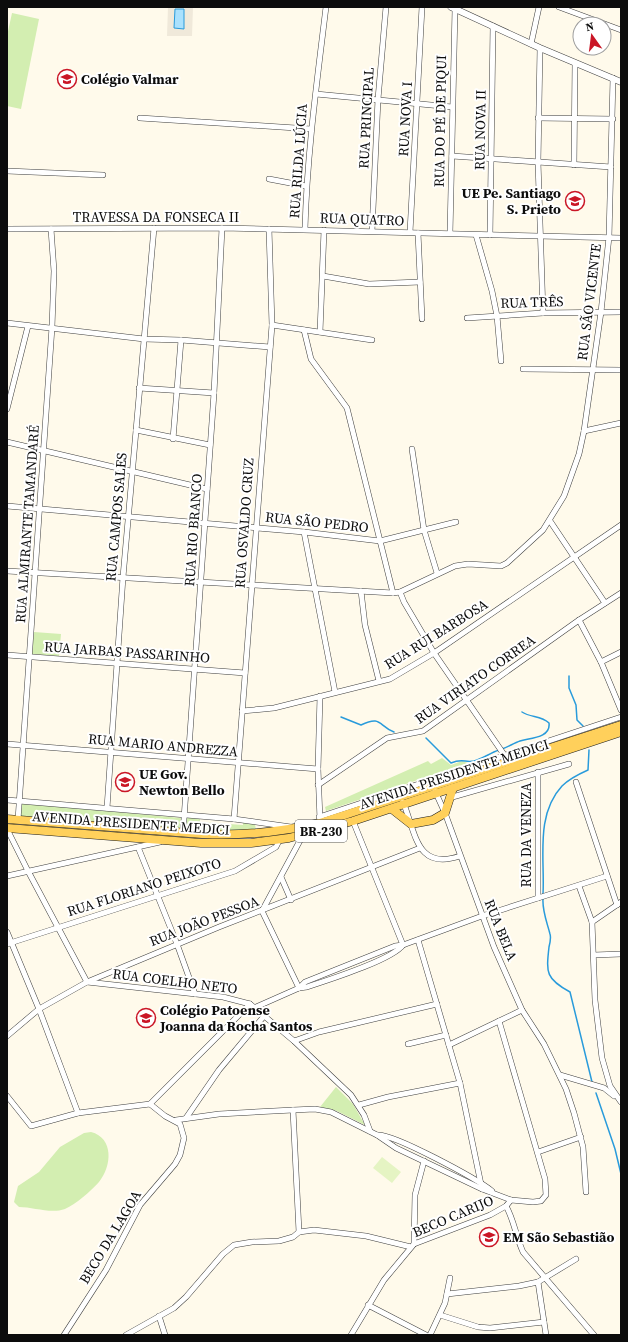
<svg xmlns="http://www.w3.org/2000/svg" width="628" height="1342" font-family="'Source Serif 4',serif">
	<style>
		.green { fill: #d3eeb1 }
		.pitch { fill: #e5f4c3 }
		.plaza { fill: #f0e9da }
		.water { fill: #aae1fd; stroke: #299bdb }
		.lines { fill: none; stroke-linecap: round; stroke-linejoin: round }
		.stream { stroke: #299bdb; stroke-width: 1.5 }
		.minor-casing { stroke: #3f3f3f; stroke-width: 6 }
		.tertiary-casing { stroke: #3f3f3f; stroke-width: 7 }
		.primary-casing { stroke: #1d1d1d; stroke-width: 9 }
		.minor { stroke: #fff; stroke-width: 5 }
		.tertiary { stroke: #fff; stroke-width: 6 }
		.primary { stroke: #ffd05b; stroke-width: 8 }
		.labels { text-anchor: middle; stroke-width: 4; stroke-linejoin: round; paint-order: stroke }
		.shield { fill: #fff; stroke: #555; stroke-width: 1 }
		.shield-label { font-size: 13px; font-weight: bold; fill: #0c0c0c }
		.poi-label { font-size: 14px; font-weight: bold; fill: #0c0c0c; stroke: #fff; text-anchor: start }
		.street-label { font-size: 14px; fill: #0c0c0c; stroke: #fff }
	</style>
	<rect width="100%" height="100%" fill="#fffaeb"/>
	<g class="green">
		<path d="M 12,13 L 39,19 L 21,109 L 7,106 L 7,36 Z"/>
		<path d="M 34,632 L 61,634 L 59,656 L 32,654 Z"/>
		<path d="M 442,758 L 451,765 L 462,761 L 468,763 L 326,811 L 325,807 L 428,761 L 431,764 Z"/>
		<path d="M 22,803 L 181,818 L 179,831 L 20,818 Z"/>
		<path d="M 187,817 L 200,818 L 200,822 L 243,825 L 243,823 L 255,823 L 256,832 L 187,830 Z"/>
		<path d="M 336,1087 L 353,1104 L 365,1125 L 337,1111 L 320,1107 Z"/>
		<path d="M 91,1132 C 114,1138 112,1166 99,1182 C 91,1191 76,1204 65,1209 C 51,1214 33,1207 19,1207 L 14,1202 L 18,1186 L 39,1172 L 60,1147 L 84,1133 Z"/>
	</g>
	<path class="pitch" d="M 382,1157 L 401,1172 L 392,1183 L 373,1168 Z"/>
	<path class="plaza" d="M 168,7 L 193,7 L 192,36 L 167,36 Z"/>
	<path class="water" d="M 175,9 L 184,9 L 184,29 L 174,28 Z"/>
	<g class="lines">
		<g class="stream">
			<path d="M 569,676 L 569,688 L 576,705 L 577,720 L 583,726"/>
			<path d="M 341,717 L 361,725 C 382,715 378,726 394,732"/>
			<path d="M 426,738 L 451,763 C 463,758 465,763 474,761 C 482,759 490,753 499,750"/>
			<path d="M 502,749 C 508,747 514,743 520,741 C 530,738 551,738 549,723 C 541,715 531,718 522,712"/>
			<path d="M 543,894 C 545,859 535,815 562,786 C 569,779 579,774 588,770 L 589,750"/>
			<path d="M 543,898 C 542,911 547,922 550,934 C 551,937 550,943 549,947 C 546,973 546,979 570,992 L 592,1082"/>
			<path d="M 596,1093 L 615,1149 L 621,1174"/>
		</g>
		<g class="minor-casing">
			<g id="minor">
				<path d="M 559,7 L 621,30"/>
				<path d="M 531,44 L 539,7"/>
				<path d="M 540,48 L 538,162 L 543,313"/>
				<path d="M 316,94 L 452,107"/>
				<path d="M 140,118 L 311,129"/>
				<path d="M 538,118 L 613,119"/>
				<path d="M 452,156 L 611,167"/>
				<path d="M 574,165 L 575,63"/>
				<path d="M 7,171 L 103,175"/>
				<path d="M 269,179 L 306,186"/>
				<path d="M 7,229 L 222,228 L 621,238"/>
				<path d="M 305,229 C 307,154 317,81 326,7"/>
				<path d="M 372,231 L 378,99 L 386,7"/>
				<path d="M 410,232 L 422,7"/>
				<path d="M 418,233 L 422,319"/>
				<path d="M 450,233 L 455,9"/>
				<path d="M 476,235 L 492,291 L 497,316 L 501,361"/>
				<path d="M 490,235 L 493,26"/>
				<path d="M 323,276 L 369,284 L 420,282"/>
				<path d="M 467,318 L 543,313 L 621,312"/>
				<path d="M 7,323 L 144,339 L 181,340 L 270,347"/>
				<path d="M 272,325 L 372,340"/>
				<path d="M 304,330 L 311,359 L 347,408 L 393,593"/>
				<path d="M 320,332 L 324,230"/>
				<path d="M 523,369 L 621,370"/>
				<path d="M 139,388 L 214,393"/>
				<path d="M 7,409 L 28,326"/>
				<path d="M 136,430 L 210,445"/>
				<path d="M 584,431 L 621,423"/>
				<path d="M 173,439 L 181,340"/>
				<path d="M 7,442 L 207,489"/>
				<path d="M 412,449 L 424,530 L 437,573"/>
				<path d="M 7,506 L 304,532 L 380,541 L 456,522"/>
				<path d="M 550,521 L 605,603"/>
				<path d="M 304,532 L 335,692"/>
				<path d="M 7,571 L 393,593 L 400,592 L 455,566 L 468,564 L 501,566 L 507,563 L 543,530 L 564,496 L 579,454 L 584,431 L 601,312 L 609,237 L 613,78"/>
				<path d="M 361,591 L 365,625 L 379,681"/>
				<path d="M 400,592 L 404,602 L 434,653 L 505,756"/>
				<path d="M 579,620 L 601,662 L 621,710"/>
				<path d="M 7,655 L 245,673"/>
				<path d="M 601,662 L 621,652"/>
				<path d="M 320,696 L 318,769 L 320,820"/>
				<path d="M 242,711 L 274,708 L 390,679 L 434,653 L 621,525"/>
				<path d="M 7,744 L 318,769"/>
				<path d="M 538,772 L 538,898"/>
				<path d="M 576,782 L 617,905"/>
				<path d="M 318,785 L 387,738 L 423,731 L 579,620 L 621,593"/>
				<path d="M 435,791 L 445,813 L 494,947 L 522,1010 L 544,1044 L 566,1089 L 574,1113 L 583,1147 L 586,1192"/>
				<path d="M 449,798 L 569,764"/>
				<path d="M 7,800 L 234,819 L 291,827"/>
				<path d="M 403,802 C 416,833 416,871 460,856"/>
				<path d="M 107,808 L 123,577 L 154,228"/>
				<path d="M 319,817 L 621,717"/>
				<path d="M 234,819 L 272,325 L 269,229"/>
				<path d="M 18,820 L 52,327 L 54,271 L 51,229"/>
				<path d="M 353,821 L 403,945"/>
				<path d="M 7,829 L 28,871 L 87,982 L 223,997 L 250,1004 L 294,1041 L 351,1095 L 364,1115 L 370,1131"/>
				<path d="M 183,833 L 214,393 L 222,228"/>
				<path d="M 138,847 L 177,944 L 195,994"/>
				<path d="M 7,876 L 160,842"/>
				<path d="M 281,877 L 291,900"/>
				<path d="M 579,886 L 592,922 L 595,1000 L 602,1058 L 610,1086 L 621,1102"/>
				<path d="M 592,922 L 621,902"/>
				<path d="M 7,932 L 39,1009 L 78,1113"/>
				<path d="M 418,940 L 460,1083 L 482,1189"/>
				<path d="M 7,944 L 235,871 L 276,847 L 280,839"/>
				<path d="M 594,955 L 621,954"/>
				<path d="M 299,988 L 262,911 L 303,835"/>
				<path d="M 299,988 L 307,987 C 328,980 392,960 403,945"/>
				<path d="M 256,1007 L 299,988 L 305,982 L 395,946 L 403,945 L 482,916 L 607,876"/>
				<path d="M 7,1036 L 39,1009 L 87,982 L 219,927 L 420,848"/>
				<path d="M 294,1041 L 319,1032 L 437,1004"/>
				<path d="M 408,1044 L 446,1035"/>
				<path d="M 449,1045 L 522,1010"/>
				<path d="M 560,1075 L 604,1088 L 614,1096"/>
				<path d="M 7,1096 L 31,1126 L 78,1113 L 150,1104 L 165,1116 L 180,1124 L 184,1138 L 180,1155 L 175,1164 L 140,1205 L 106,1270 L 64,1335"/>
				<path d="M 150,1104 L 250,1004"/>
				<path d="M 359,1105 L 388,1097 L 460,1083"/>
				<path d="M 293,1110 L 299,1232"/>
				<path d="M 186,1118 L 219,1070 L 265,1015"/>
				<path d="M 176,1120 L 219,1114 L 293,1110 L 315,1109 L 331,1112 L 377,1135 L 396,1148 L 482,1189 L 511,1200 L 533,1202 L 541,1201 L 546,1195 L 545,1179 L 499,1021"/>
				<path d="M 377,1135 C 393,1133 477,1179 492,1191"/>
				<path d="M 538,1152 L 581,1137"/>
				<path d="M 506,1206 C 514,1220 516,1237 523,1252 L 594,1335"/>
				<path d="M 414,1244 L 415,1195 L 424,1161"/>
				<path d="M 538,1282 L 546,1335"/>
				<path d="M 447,1294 L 519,1286 L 538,1282 L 576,1259"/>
				<path d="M 368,1305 L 426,1335"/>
				<path d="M 440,1315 L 478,1327 L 490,1328 L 544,1322"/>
				<path d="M 159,1316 L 165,1335"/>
				<path d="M 126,1335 L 174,1308 L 186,1297 L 223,1254 L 234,1245 L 252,1242 L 279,1241 L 293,1237 L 299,1232 L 314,1230 L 366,1236 L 411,1247"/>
				<path d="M 351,1335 L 384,1280 L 414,1244 L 490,1215 L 506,1206 L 511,1200"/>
				<path d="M 430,1335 L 445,1303 L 450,1278"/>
			</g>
		</g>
		<g class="tertiary-casing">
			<path id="tertiary" d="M 451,7 L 540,48 L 621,82"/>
		</g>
		<g class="primary-casing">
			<g id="primary">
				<path d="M 392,809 L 411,824 L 433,820 L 445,813 L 453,788"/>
				<path d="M 7,819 L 202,834 C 242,836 281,832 320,823 L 621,725"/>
				<path d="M 7,828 L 201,843 L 251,843 L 289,838 L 353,821 L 621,732"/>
			</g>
		</g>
		<use href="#minor" class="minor"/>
		<use href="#tertiary" class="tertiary"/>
		<use href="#primary" class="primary"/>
	</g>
	<defs>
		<g id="school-ring" transform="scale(1)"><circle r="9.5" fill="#fff" stroke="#ca1626" stroke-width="1.5"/><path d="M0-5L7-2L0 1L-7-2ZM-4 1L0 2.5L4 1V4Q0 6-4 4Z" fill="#ca1626"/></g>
	</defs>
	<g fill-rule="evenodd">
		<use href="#school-ring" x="67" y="79"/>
		<use href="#school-ring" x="575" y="201"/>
		<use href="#school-ring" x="125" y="782"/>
		<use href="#school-ring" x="146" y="1018"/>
		<use href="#school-ring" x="489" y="1237"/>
	</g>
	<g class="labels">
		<rect class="shield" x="295" y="820" width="52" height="22" rx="3"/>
		<g class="shield-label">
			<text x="321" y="836">BR-230</text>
		</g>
		<g class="poi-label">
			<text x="81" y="84">Colégio Valmar</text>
			<text x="561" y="198" text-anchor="end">UE Pe. Santiago<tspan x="561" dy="16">S. Prieto</tspan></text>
			<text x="139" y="779">UE Gov.<tspan x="139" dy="16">Newton Bello</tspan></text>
			<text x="160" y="1015">Colégio Patoense<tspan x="160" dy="16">Joanna da Rocha Santos</tspan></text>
			<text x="503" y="1242">EM São Sebastião</text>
		</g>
		<g class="street-label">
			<text transform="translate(366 118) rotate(-87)" y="5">RUA PRINCIPAL</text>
			<text transform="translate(405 119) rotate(-87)" y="5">RUA NOVA I</text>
			<text transform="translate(440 121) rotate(-89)" y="5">RUA DO PÉ DE PIQUI</text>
			<text transform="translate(480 130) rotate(-89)" y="5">RUA NOVA II</text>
			<text transform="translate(298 161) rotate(-86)" y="5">RUA RILDA LÚCIA</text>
			<text x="156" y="222">TRAVESSA DA FONSECA II</text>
			<text transform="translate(362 219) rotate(2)" y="5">RUA QUATRO</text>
			<text transform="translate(532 302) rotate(-2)" y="5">RUA TRÊS</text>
			<text transform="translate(589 302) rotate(-83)" y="5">RUA SÃO VICENTE</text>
			<text transform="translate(116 517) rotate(-85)" y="5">RUA CAMPOS SALES</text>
			<text transform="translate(317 522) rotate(6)" y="5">RUA SÃO PEDRO</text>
			<text transform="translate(244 523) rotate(-86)" y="5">RUA OSVALDO CRUZ</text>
			<text transform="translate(27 524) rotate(-86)" y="5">RUA ALMIRANTE TAMANDARÉ</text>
			<text transform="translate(193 530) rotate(-86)" y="5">RUA RIO BRANCO</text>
			<text transform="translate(436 634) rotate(-32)" y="5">RUA RUI BARBOSA</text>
			<text transform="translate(127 652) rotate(4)" y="5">RUA JARBAS PASSARINHO</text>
			<text transform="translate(475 679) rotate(-35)" y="5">RUA VIRIATO CORREA</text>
			<text transform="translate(163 745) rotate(5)" y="5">RUA MARIO ANDREZZA</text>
			<text transform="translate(454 774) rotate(-18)" y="5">AVENIDA PRESIDENTE MEDICI</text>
			<text transform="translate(131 823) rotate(4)" y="5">AVENIDA PRESIDENTE MEDICI</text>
			<text transform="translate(526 835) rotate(-90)" y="5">RUA DA VENEZA</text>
			<text transform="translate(144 887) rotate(-18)" y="5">RUA FLORIANO PEIXOTO</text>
			<text transform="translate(204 921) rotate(-21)" y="5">RUA JOÃO PESSOA</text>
			<text transform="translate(501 930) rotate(68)" y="5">RUA BELA</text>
			<text transform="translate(175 981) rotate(7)" y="5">RUA COELHO NETO</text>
			<text transform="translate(453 1216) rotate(-23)" y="5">BECO CARIJO</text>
			<text transform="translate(110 1237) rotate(-59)" y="5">BECO DA LAGOA</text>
		</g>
	</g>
	<rect width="628" height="1342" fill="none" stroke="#0c0c0c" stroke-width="16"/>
	<g transform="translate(592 36) rotate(346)"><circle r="19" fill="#ffffff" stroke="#9e9e9e"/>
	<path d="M0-3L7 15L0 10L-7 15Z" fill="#ca1626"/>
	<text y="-6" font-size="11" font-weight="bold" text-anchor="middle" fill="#0c0c0c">N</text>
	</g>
</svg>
